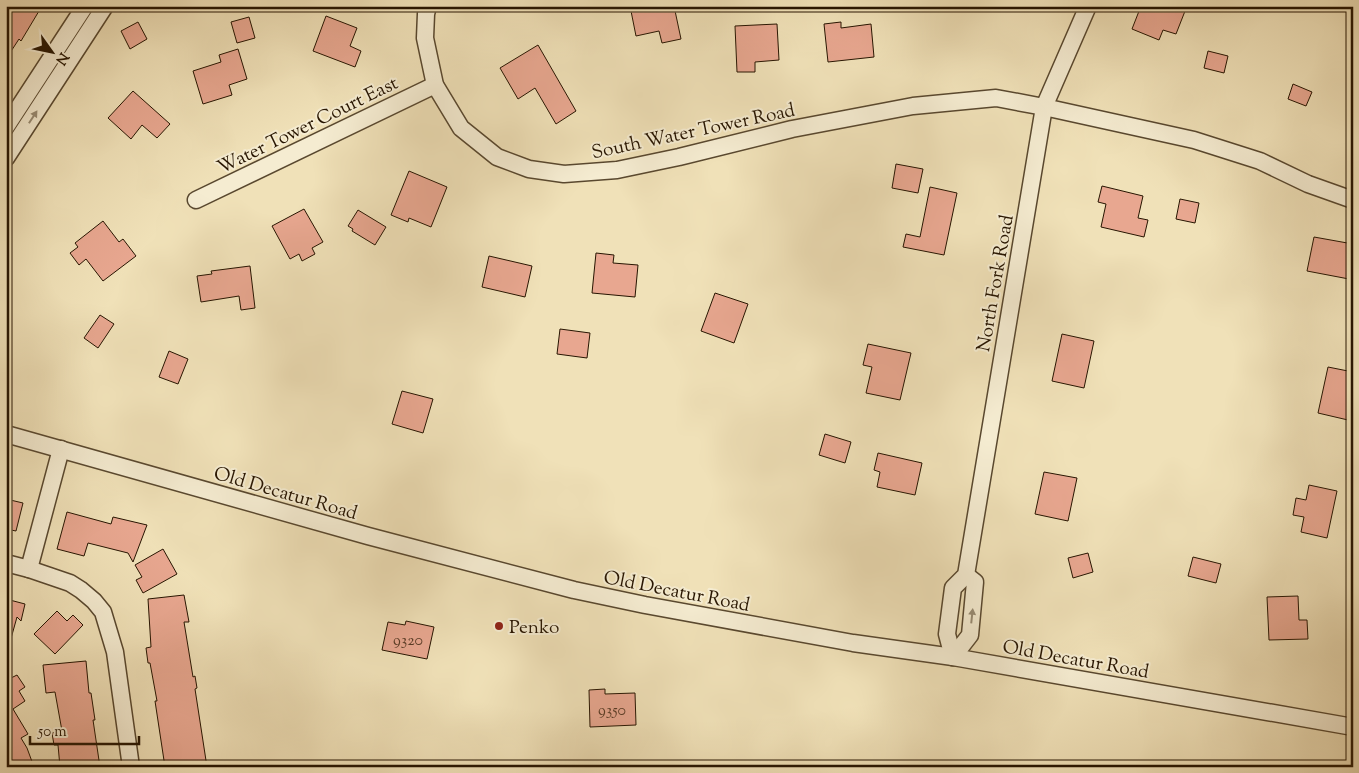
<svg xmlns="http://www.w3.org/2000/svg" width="1359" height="773" font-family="'Sorts Mill Goudy',serif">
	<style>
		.building { fill: #e8a790; stroke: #271501 }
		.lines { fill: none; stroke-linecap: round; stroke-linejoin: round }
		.minor-casing { stroke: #59482f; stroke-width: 19 }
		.minor { stroke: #f5ecd1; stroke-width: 16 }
		.oneway { fill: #988b73 }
		.poi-dot { fill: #8f2418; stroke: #f5ecd1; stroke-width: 2 }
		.labels { text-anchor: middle; stroke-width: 4; stroke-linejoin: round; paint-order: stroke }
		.number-label { font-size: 16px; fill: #573a25 }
		.street-label { font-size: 19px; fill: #271501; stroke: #f5ecd1 }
		.poi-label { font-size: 19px; fill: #271501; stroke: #f5ecd1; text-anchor: start }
	</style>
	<rect width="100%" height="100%" fill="#f0e1b8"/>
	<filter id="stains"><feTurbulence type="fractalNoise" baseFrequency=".004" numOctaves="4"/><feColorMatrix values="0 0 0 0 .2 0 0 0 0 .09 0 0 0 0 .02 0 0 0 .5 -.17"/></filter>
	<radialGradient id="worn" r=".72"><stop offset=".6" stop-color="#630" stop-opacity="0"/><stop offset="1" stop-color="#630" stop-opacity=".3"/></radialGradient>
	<g class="building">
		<path d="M 6,6 L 42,6 L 21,41 L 19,39 L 6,59 Z"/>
		<path d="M 630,6 L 674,6 L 681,39 L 662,43 L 659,31 L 636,36 Z"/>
		<path d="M 1141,6 L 1187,6 L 1176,34 L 1163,30 L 1159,40 L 1132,29 Z"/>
		<path d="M 326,16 L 357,28 L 350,46 L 361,51 L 355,67 L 313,51 Z"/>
		<path d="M 249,17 L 255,38 L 237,43 L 231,22 Z"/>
		<path d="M 138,22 L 147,39 L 130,49 L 121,31 Z"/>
		<path d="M 841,22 L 841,28 L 871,24 L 874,57 L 828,62 L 824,24 Z"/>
		<path d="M 777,24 L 779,60 L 755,62 L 755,72 L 737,72 L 735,26 Z"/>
		<path d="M 538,45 L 576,111 L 556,124 L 535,88 L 518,99 L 500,68 Z"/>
		<path d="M 238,49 L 247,79 L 229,85 L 232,95 L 203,104 L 193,71 L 221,62 L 219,55 Z"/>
		<path d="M 1208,51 L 1228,56 L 1224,73 L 1204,68 Z"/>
		<path d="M 1293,84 L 1312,92 L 1306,106 L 1288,99 Z"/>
		<path d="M 133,91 L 170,124 L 157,138 L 142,125 L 131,139 L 108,118 Z"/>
		<path d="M 896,164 L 923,169 L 918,193 L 892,188 Z"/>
		<path d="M 409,171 L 447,187 L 431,227 L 409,218 L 408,222 L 391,215 Z"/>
		<path d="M 1102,186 L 1143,196 L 1138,218 L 1148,220 L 1144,237 L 1101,227 L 1106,204 L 1098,202 Z"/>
		<path d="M 930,187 L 957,193 L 944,255 L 903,247 L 906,234 L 920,237 Z"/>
		<path d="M 1180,199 L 1199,203 L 1195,223 L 1176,219 Z"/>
		<path d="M 304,209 L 323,242 L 312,248 L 315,254 L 302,261 L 299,254 L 290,259 L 272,226 Z"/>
		<path d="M 358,210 L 386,227 L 375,245 L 352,231 L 353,229 L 348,226 Z"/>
		<path d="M 103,221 L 119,242 L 123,239 L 136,256 L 103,281 L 86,259 L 79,265 L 70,253 L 78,247 L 75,243 Z"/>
		<path d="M 1314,237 L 1353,244 L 1353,263 L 1349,279 L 1307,271 Z"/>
		<path d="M 596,253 L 614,255 L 613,263 L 638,265 L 635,297 L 592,293 Z"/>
		<path d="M 489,256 L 532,266 L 525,297 L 482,287 Z"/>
		<path d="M 250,266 L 255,308 L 241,310 L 239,296 L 201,302 L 197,276 L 212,274 L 211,271 Z"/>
		<path d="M 715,293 L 748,304 L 734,343 L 701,331 Z"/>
		<path d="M 100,315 L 114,324 L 98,348 L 84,338 Z"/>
		<path d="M 560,329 L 590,333 L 587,358 L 557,354 Z"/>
		<path d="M 1062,334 L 1094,341 L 1084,388 L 1052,381 Z"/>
		<path d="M 868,344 L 911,353 L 900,400 L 866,393 L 872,367 L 863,365 Z"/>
		<path d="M 169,351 L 188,359 L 178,384 L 159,377 Z"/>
		<path d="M 1328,367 L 1353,372 L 1353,399 L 1348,420 L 1318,413 Z"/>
		<path d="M 402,391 L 433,399 L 423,433 L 392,424 Z"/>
		<path d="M 825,434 L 851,442 L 845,463 L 819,455 Z"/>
		<path d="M 878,453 L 922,463 L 915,495 L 877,487 L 880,472 L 874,470 Z"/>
		<path d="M 1044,472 L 1077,478 L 1068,521 L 1035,514 Z"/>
		<path d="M 1309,485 L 1337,491 L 1327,538 L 1301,532 L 1304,517 L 1293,515 L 1296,498 L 1306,500 Z"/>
		<path d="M 6,499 L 23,503 L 16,531 L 6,529 Z"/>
		<path d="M 67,512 L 111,524 L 113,517 L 147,525 L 133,562 L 128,553 L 88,543 L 84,556 L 57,549 Z"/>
		<path d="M 163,549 L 177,574 L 143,593 L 136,580 L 142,577 L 135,565 Z"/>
		<path d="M 1088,553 L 1093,572 L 1073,578 L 1068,558 Z"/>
		<path d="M 1193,557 L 1221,564 L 1216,583 L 1188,576 Z"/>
		<path d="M 184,595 L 189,622 L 184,622 L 193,677 L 195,676 L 197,688 L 195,689 L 207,767 L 165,767 L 155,701 L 157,701 L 150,663 L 148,663 L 146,648 L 151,647 L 148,599 Z"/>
		<path d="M 1298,596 L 1299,620 L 1307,620 L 1308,639 L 1269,640 L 1267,597 Z"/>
		<path d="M 6,599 L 25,604 L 21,621 L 17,617 L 10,642 L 6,641 Z"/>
		<path d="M 57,611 L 67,621 L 73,615 L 83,625 L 55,654 L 34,634 Z"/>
		<path d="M 406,621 L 434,627 L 427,659 L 382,650 L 388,622 L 405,625 Z"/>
		<path d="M 86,661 L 89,693 L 91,693 L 95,720 L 93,720 L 100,767 L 60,767 L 58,745 L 54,745 L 52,733 L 62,731 L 55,692 L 46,693 L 43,665 Z"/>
		<path d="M 6,670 L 11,678 L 17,675 L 25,687 L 19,691 L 25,701 L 13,709 L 28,734 L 21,738 L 27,748 L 34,767 L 6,767 Z"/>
		<path d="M 605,689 L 605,694 L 635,693 L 636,725 L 590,727 L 589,690 Z"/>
	</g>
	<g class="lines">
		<g class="minor-casing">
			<g id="minor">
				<path d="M 428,6 L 426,14 L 425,38 L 435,85 L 461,128 L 497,157 L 529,169 L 564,174 L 617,170 L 679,157 L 792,129 L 913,106 L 996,98 L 1044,107 L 1194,140 L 1260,161 L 1308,184 L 1353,200"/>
				<path d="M 6,127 L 85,6"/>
				<path d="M 6,158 L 105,6"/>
				<path d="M 196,200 L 435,85"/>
				<path d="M 6,434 L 368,536 L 574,590 L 645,605 L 853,643 L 953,657 L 1353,727"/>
				<path d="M 6,563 L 29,569 L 70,583 L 81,590 L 94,601 L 103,612 L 115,652 L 131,767"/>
				<path d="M 29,569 L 61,449"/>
				<path d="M 953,657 L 947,634 L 953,588 L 966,575 L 1044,107 L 1088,6"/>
				<path d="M 953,657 L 970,635 L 975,582 L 966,575"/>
			</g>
		</g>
		<use href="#minor" class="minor"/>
	</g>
	<defs><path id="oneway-solid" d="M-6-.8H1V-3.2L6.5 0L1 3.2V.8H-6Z" transform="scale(1.25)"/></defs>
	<g class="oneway">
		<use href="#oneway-solid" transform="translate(33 117) rotate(-57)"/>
		<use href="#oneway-solid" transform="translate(972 616) rotate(-84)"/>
	</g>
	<circle class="poi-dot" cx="499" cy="626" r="5"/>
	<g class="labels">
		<g class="number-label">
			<text x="408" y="645">9320</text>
			<text x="612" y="715">9350</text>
		</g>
		<g class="street-label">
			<text transform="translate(307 124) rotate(-26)" y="7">Water Tower Court East</text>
			<text transform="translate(693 130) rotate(-12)" y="7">South Water Tower Road</text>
			<text transform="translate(994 283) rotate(-80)" y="7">North Fork Road</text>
			<text transform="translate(286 492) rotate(16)" y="7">Old Decatur Road</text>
			<text transform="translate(677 590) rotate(11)" y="7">Old Decatur Road</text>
			<text transform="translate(1076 658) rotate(10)" y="7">Old Decatur Road</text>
		</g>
		<g class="poi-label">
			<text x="509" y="633">Penko</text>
		</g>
	</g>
	<rect width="1359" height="773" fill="none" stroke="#f0e1b8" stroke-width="25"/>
	<rect x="8" y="8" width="1344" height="758" fill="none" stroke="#271501" stroke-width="2.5"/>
	<rect x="12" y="12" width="1334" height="748" fill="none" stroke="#271501"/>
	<g transform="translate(52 52) rotate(123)" stroke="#f5ecd1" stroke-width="4" paint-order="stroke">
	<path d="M0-4L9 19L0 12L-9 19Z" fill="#271501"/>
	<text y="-8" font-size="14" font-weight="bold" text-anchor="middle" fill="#271501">N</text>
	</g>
	<path d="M30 736v8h109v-8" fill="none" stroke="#271501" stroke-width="2.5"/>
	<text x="38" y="736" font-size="15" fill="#271501" stroke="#f5ecd1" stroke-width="4" paint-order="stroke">50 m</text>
	<rect width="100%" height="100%" filter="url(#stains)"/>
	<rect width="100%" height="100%" fill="url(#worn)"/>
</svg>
